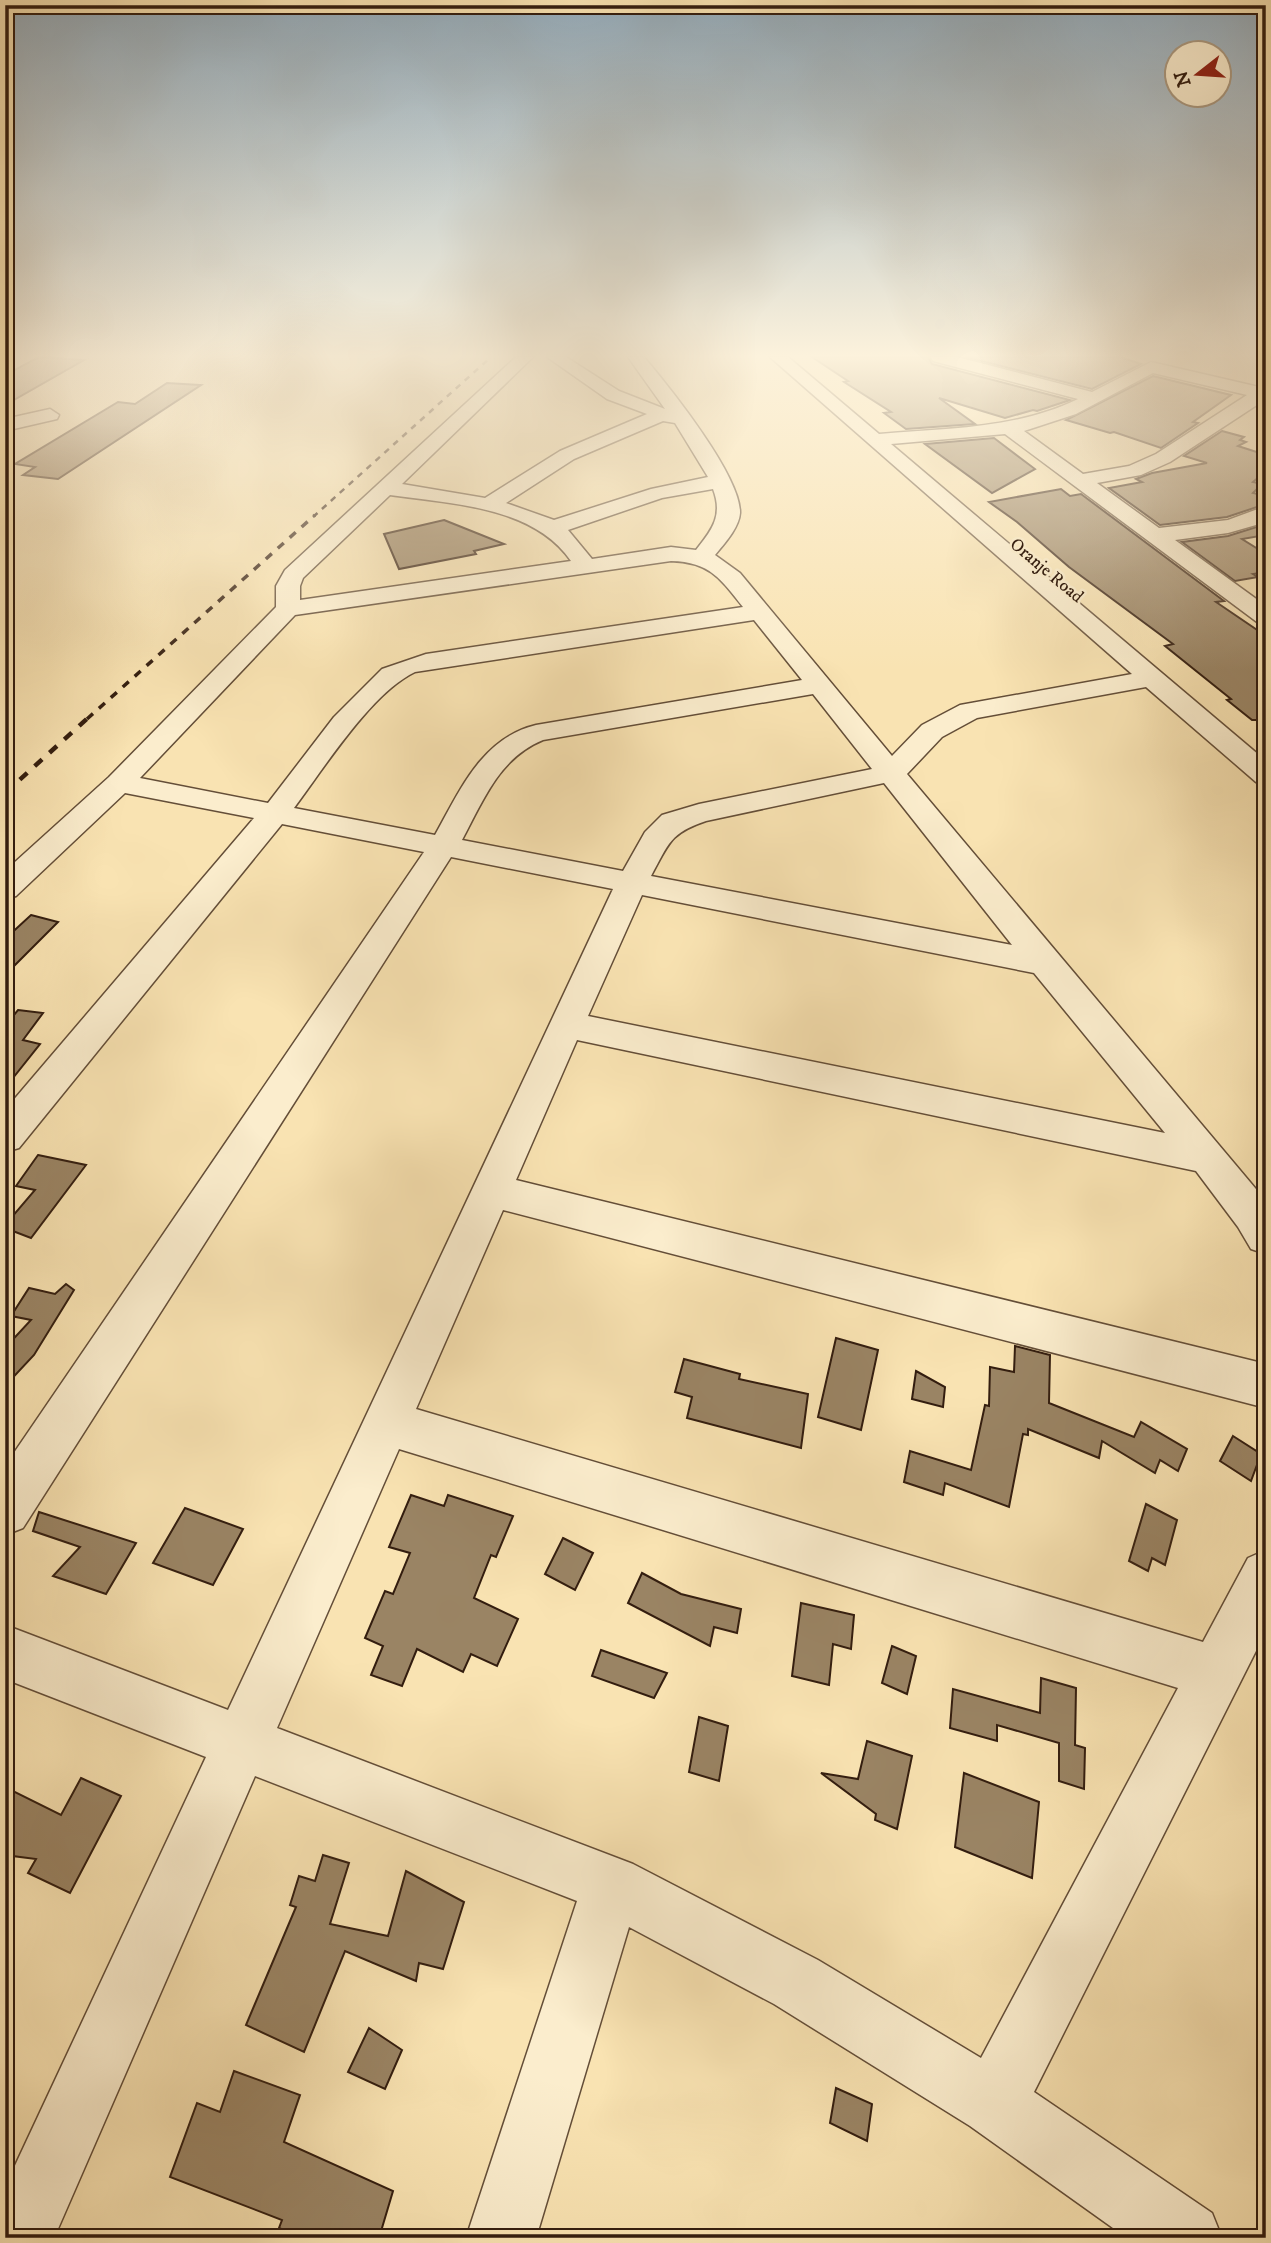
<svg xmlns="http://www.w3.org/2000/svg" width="1271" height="2243" font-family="'IM FELL DW Pica',serif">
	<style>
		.building { fill: #9a8464; stroke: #331d0f; stroke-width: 2 }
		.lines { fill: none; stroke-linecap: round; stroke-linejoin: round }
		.minor-casing { stroke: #644e38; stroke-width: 3 }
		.minor { fill: #fbedcd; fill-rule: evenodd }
		.rail-far2 { stroke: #331d0f; stroke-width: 2.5; stroke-dasharray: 6 6; stroke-linecap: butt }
		.rail-far1 { stroke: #331d0f; stroke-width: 3.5; stroke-dasharray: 8 8; stroke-linecap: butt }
		.rail { stroke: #331d0f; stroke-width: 4.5; stroke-dasharray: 10 10; stroke-linecap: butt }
		.labels { text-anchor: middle; stroke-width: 5; stroke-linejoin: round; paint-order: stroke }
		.far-street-label { font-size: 18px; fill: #331d0f; stroke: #fbedcd }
	</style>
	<rect width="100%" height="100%" fill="#f9e3b2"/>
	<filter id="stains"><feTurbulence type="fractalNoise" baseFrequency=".00286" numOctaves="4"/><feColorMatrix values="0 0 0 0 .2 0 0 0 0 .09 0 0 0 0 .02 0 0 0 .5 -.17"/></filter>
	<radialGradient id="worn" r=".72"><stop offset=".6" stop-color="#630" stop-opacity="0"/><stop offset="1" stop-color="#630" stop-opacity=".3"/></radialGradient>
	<g class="building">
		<path d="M 39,357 L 84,360 L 5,405 L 5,375 Z"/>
		<path d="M 812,357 L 928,357 L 932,364 L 1070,400 L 1037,411 L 1033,410 L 1005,418 L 939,398 L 975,424 L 906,429 L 884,413 L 891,412 L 844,382 L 848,381 Z"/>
		<path d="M 966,357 L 1120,357 L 1141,364 L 1092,389 Z"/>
		<path d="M 1153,376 L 1231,395 L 1193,422 L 1198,423 L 1161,448 L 1114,432 L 1110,433 L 1066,420 Z"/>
		<path d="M 167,383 L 201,385 L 58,479 L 23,475 L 35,467 L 15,464 L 118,402 L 135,404 Z"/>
		<path d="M 1222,431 L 1244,437 L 1240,440 L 1246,442 L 1238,446 L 1266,455 L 1266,471 L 1253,482 L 1262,484 L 1253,493 L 1266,496 L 1266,504 L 1227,517 L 1160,525 L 1109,488 L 1142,482 L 1136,479 L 1152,473 L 1207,463 L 1184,456 Z"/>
		<path d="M 994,438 L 1035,469 L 992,493 L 925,444 Z"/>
		<path d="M 1061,489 L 1070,496 L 1081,494 L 1224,601 L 1216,602 L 1266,636 L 1266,727 L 1256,720 L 1252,720 L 1227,700 L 1231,699 L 1165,646 L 1173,644 L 1069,567 L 1017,522 L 989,502 Z"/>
		<path d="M 444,520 L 504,544 L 474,551 L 476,554 L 399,569 L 384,534 Z"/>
		<path d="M 1266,524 L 1266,535 L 1242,539 L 1266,554 L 1266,572 L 1253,574 L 1258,577 L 1235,581 L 1182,542 L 1228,536 Z"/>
		<path d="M 31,915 L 58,922 L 5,975 L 5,939 Z"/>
		<path d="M 18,1010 L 43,1013 L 23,1040 L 40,1044 L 5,1088 L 5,1026 Z"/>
		<path d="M 38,1155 L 86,1165 L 31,1238 L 5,1228 L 5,1225 L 35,1190 L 16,1186 Z"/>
		<path d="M 66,1284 L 74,1290 L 34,1355 L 5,1386 L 5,1348 L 31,1320 L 11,1316 L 29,1288 L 55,1294 Z"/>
		<path d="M 836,1338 L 878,1350 L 861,1430 L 818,1417 Z"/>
		<path d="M 1015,1346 L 1050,1355 L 1049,1403 L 1134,1437 L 1141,1422 L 1187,1449 L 1178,1471 L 1160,1460 L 1155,1473 L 1102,1441 L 1099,1458 L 1028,1429 L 1028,1435 L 1023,1434 L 1009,1507 L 945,1483 L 943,1495 L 904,1482 L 910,1451 L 971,1470 L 985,1405 L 989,1406 L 990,1367 L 1014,1372 Z"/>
		<path d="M 684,1359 L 740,1374 L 739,1379 L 808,1394 L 801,1448 L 687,1418 L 692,1397 L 675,1392 Z"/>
		<path d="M 916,1371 L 945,1387 L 943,1407 L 912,1399 Z"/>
		<path d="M 1233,1436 L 1261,1454 L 1251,1481 L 1220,1461 Z"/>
		<path d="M 411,1495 L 444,1506 L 448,1495 L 513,1516 L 496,1557 L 491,1555 L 474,1598 L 518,1619 L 497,1666 L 471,1654 L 463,1672 L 417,1649 L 402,1686 L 371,1675 L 383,1646 L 365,1638 L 385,1591 L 393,1594 L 410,1553 L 389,1547 Z"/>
		<path d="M 1146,1504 L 1177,1520 L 1165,1565 L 1152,1558 L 1148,1571 L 1129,1561 Z"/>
		<path d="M 185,1508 L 243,1529 L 213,1585 L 153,1563 Z"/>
		<path d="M 39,1512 L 136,1543 L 106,1594 L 53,1576 L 80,1547 L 33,1531 Z"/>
		<path d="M 563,1538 L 593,1553 L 575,1590 L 545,1574 Z"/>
		<path d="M 642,1573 L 681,1594 L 741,1609 L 737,1633 L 714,1627 L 710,1646 L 628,1603 Z"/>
		<path d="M 801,1603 L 854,1615 L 851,1649 L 833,1644 L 829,1685 L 792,1676 Z"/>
		<path d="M 892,1646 L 916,1656 L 907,1694 L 882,1683 Z"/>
		<path d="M 601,1650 L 667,1673 L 654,1698 L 592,1676 Z"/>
		<path d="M 1041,1678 L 1076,1688 L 1075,1745 L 1085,1748 L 1084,1789 L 1059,1781 L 1059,1743 L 997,1725 L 997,1741 L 950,1728 L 953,1689 L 1040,1713 Z"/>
		<path d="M 699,1717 L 728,1726 L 719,1781 L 689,1772 Z"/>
		<path d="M 867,1741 L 912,1756 L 897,1829 L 875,1820 L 876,1814 L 821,1773 L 858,1779 Z"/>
		<path d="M 964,1773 L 1039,1802 L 1032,1878 L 955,1847 Z"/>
		<path d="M 81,1778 L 121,1796 L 70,1893 L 28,1873 L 36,1859 L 5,1855 L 5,1787 L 61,1815 Z"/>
		<path d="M 323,1855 L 349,1863 L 330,1924 L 388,1936 L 406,1871 L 464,1902 L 443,1969 L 419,1963 L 416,1981 L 345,1951 L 304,2052 L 246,2025 L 296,1907 L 290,1905 L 299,1876 L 315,1881 Z"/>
		<path d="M 369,2028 L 402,2050 L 385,2089 L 348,2072 Z"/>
		<path d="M 234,2071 L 300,2095 L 284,2142 L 393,2191 L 379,2238 L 301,2238 L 279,2228 L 282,2220 L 170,2177 L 197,2103 L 220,2112 Z"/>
		<path d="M 836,2088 L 872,2104 L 867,2141 L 830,2123 Z"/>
	</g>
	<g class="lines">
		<g class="minor-casing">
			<g id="minor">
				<path d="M 516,357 L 533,357 L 402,484 L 485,498 L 560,451 L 647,414 L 607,399 L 547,357 L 566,357 L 619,391 L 665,409 L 628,357 L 644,357 C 670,388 741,476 740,513 C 739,528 724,544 715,555 L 740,573 L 892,756 L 922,725 L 960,705 L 1132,674 L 770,357 L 788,357 L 879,434 C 948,428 1016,429 1078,399 L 933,361 L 931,357 L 957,357 L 1092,392 L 1151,362 L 1259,387 L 1266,385 L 1266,399 L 1170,462 L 1141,475 L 1097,483 L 1159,528 L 1228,520 L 1266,506 L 1266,521 L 1263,523 L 1228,533 L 1175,540 L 1266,606 L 1266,624 L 1257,622 L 1005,434 L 891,444 L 1266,761 L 1266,785 L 1256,782 L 1146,687 L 977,718 L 942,737 L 907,774 L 1266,1201 L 1266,1254 L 1251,1249 L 1238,1227 L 1196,1171 L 577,1040 L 516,1180 L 1266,1364 L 1266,1408 L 503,1210 L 416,1409 L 1203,1642 L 1248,1558 L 1266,1550 L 1266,1631 L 1034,2092 L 1212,2213 L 1222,2238 L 1127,2238 L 970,2126 L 774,2004 L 629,1927 L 536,2238 L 466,2238 L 577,1901 L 255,1776 L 54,2238 L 5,2238 L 5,2187 L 206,1757 L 5,1679 L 5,1625 L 228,1710 L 613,889 L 451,857 L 23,1528 L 5,1535 L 5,1466 L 424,852 L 282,824 L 19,1148 L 5,1152 L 5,1110 L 254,818 L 125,793 L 16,896 L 5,899 L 5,871 L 109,777 L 276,607 L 276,586 L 285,570 ZM 1153,373 L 1247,395 L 1156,454 L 1129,466 L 1083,474 L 1024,431 L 1076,414 ZM 663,421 L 675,423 L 708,477 L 651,489 L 554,520 L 506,503 L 574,459 ZM 713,489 C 723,515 713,529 696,550 L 671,547 L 592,559 L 568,530 L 662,498 ZM 390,495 C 452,504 533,506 571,561 L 300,600 L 300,586 L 303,578 ZM 671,561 C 710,562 721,579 743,607 L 426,654 L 382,669 L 334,717 L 268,803 L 140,778 L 295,615 ZM 754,620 L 802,680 L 536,725 C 482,738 460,790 435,835 L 294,808 C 324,768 371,693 415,672 ZM 813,694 L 872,769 L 699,804 L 662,815 L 645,832 L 623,871 L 462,840 C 483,801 499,758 543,740 ZM 884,783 L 1012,945 L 651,876 C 669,843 670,833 706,821 ZM 642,895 L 1034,973 L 1165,1133 L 588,1016 ZM 399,1449 L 1178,1688 L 981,2058 L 818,1960 L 633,1864 L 277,1728 Z"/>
				<path d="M 50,409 L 59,415 L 57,419 L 5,431 L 5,419 Z"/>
			</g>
		</g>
		<use href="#minor" class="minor"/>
		<path class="rail-far2" d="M 313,517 L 491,357"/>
		<path class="rail-far1" d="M 87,719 L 315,515"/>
		<path class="rail" d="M 5,793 L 89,717"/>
	</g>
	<linearGradient id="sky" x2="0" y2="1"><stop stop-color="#94acbc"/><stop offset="0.53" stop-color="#fcf2dc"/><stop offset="1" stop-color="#fcf2dc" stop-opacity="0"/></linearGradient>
	<rect width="1271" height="671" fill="url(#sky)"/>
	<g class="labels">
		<g class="far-street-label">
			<text transform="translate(1047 570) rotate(40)" y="6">Oranje Road</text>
		</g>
	</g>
	<rect width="1271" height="2243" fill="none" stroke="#f9e3b2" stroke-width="28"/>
	<rect x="7" y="7" width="1257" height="2229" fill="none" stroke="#331d0f" stroke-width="3.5"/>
	<rect x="14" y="14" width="1243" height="2215" fill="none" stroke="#331d0f" stroke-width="2"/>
	<g transform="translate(1198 74) rotate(253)"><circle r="33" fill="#fbedcd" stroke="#ab9a81" stroke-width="2"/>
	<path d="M0-5L12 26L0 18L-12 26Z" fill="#8f2418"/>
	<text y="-10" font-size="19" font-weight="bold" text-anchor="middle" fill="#331d0f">N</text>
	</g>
	<rect width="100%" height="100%" filter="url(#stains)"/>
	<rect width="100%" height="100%" fill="url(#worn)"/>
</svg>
